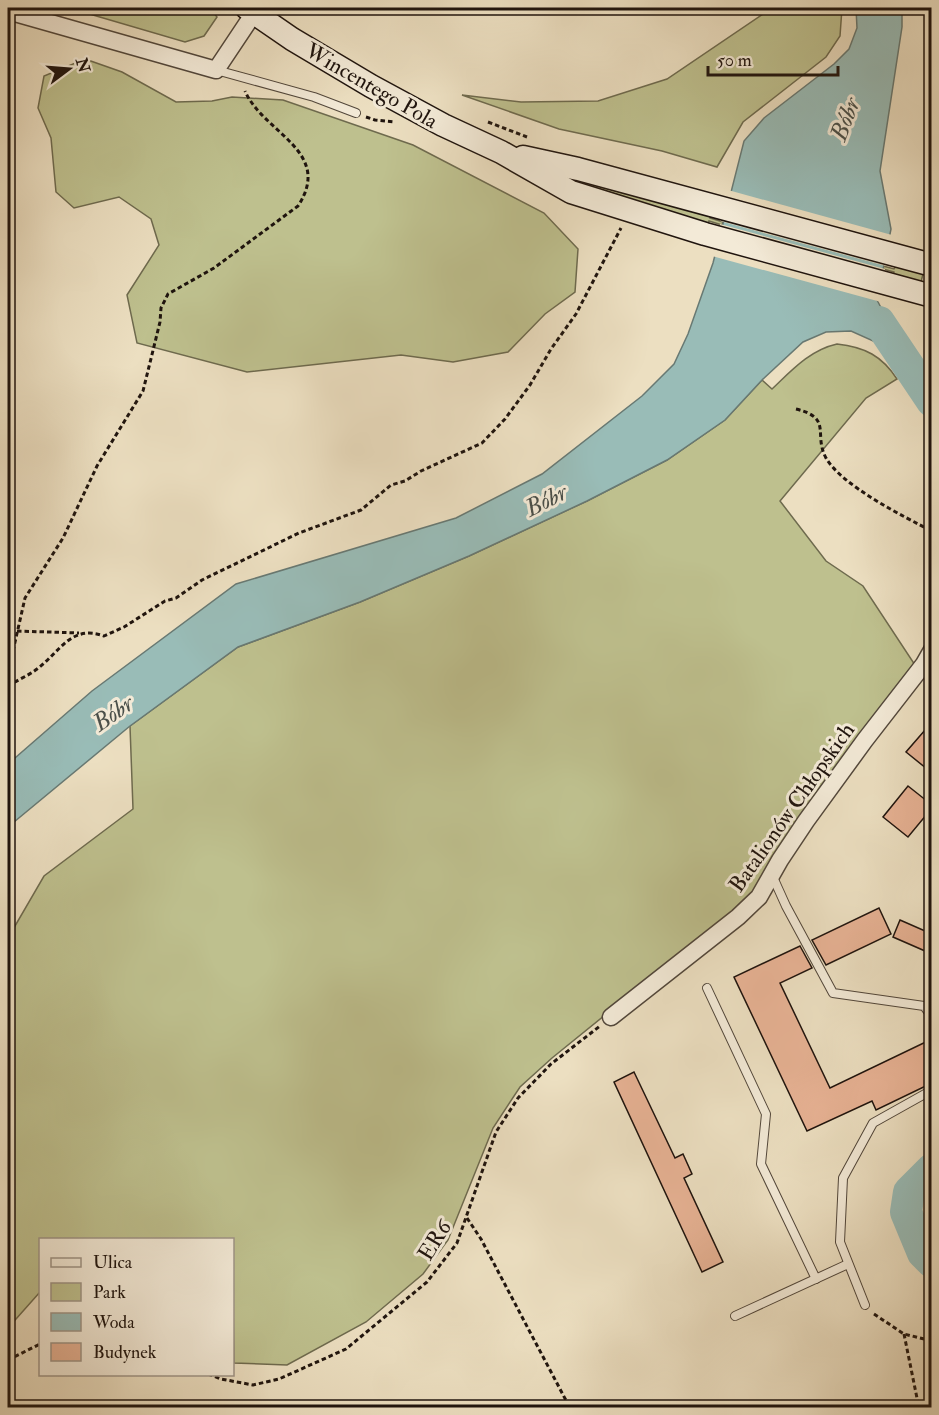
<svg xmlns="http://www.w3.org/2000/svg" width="939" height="1415" font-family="'IM FELL Double Pica',serif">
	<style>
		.green { fill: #bec08e; stroke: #6e6a4e; stroke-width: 1.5 }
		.water { fill: #99bcb7; stroke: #687973; stroke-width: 1.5 }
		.pier { fill: #ecdfc1 }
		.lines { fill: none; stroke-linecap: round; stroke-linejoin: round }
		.river { stroke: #99bcb7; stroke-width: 32 }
		.building { fill: #e7b294; stroke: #1f140e; stroke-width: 1.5 }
		.service-casing { stroke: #52473b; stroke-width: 10 }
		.minor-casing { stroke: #52473b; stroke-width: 19 }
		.secondary-casing { stroke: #1f140e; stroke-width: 25 }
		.path { stroke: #1f140e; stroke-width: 3; stroke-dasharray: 4.5 3; stroke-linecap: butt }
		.service { stroke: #f3ead7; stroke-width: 8 }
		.minor { stroke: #f3ead7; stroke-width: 16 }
		.secondary { stroke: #f3ead7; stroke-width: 22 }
		.labels { text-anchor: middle; stroke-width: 6; stroke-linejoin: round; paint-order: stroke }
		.street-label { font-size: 22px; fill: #1f140e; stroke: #f3ead7 }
		.water-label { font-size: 24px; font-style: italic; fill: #4a4f49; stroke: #f3ead7 }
	</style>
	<rect width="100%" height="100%" fill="#ecdfc1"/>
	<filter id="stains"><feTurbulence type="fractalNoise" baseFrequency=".00333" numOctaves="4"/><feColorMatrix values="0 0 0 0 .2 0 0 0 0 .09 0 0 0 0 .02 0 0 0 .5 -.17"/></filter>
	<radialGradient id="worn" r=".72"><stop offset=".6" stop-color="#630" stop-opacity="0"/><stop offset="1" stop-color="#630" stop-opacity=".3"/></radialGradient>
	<g class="green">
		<path d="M 69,8 L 210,8 L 217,17 L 204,36 L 185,42 Z"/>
		<path d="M 772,8 L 842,8 L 840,36 L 826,57 L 743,122 L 717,167 L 662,151 L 559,129 L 462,95 L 521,102 L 598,101 L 667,79 Z"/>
		<path d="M 85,59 L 122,72 L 176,102 L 212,101 L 232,97 L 283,100 L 413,145 L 544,213 L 578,249 L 575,292 L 545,314 L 508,352 L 453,362 L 401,355 L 247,372 L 137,343 L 127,295 L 159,245 L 151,219 L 119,197 L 74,208 L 56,192 L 51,138 L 38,108 L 44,76 Z"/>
		<path d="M 575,179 L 711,215 L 710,218 L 723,222 L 722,225 L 709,221 L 708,225 L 574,183 Z"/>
		<path d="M 883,266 L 894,269 L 896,266 L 923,274 L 921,282 L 893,276 L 894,272 L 883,269 Z"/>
		<path d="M 837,344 C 865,347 882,356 897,379 L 866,398 L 780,501 L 826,561 L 863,586 L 915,665 L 747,900 L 552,1058 L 520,1087 L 493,1128 L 448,1240 L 423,1274 L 366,1322 L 287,1365 L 234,1363 L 232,1240 L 40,1240 L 40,1292 L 8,1328 L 8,938 L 44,876 L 133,809 L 130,726 L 238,647 L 360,602 L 469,556 L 587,501 L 667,460 L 725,420 L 762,380 L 772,389 C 792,370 810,350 837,344 Z"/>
	</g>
	<path class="water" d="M 856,8 L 902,8 L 902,27 L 880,171 L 891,229 L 877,300 L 906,355 L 899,360 L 889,348 L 851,331 L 826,332 L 803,342 L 762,380 L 725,420 L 667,460 L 587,501 L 469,556 L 360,602 L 238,647 L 130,726 L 8,827 L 8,764 L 92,691 L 236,584 L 456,518 L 542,474 L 642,396 L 674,364 L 688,334 L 713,263 L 744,141 L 764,118 L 834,64 L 849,49 L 857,28 Z"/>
	<g class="pier">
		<path d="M 728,190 L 892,235 L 886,266 L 720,221 Z"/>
		<path d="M 720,224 L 885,269 L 881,288 L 881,302 L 712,256 Z"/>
	</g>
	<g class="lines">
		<g class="river">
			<path d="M 879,322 L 932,401"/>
			<path d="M 932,1169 L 909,1192 L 906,1212 L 923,1253 L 932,1262"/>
		</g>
	</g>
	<g class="building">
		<path d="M 932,722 L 932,773 L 906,752 Z"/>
		<path d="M 908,786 L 932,805 L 932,808 L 908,837 L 883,817 Z"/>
		<path d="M 879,908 L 891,934 L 826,965 L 812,940 Z"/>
		<path d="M 900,920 L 932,934 L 932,954 L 893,937 Z"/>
		<path d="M 800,946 L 812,968 L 780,983 L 830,1088 L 932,1039 L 932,1083 L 876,1110 L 872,1101 L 807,1131 L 734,977 Z"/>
		<path d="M 634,1072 L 675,1158 L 683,1154 L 692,1174 L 684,1178 L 723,1262 L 702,1272 L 614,1082 Z"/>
	</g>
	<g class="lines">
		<g class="service-casing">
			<g id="service">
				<path d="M 216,70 L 314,97 L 356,113"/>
				<path d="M 772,875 L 786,906 L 833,993 L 924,1006 L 932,1017"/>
				<path d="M 707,988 L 766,1114 L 761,1164 L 816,1279"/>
				<path d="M 865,1305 L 840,1242 L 843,1178 L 873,1123 L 932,1090"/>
				<path d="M 735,1316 L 848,1264"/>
			</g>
		</g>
		<g class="minor-casing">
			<g id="minor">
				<path d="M 8,11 L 216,70 L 254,13"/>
				<path d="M 611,1017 L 738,917 L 759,897 L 780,860 L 806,821 L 865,740 L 924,664 L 932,650"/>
			</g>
		</g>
		<g class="secondary-casing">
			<g id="secondary">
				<path d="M 247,8 L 292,39 L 371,86 L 443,125 L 501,152 L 571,192 L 705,234 L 932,296"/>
				<path d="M 523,157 L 578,169 L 932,265"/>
			</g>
		</g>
		<g class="path">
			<path d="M 366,117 L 375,120 L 395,122"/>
			<path d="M 488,122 L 527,137"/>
			<path d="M 796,409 C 833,418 813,434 826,458 C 841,485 904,517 932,531"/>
			<path d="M 17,631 L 79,633"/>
			<path d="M 8,673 L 25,598 L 63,538 L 97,466 L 143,391 L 160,322 L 161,308 L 168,294 L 214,268 L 298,206 C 334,151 263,133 245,91"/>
			<path d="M 8,686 C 17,680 28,676 37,669 C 60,652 71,624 104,636 L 124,627 L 165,601 L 176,598 L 202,580 L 299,533 L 361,510 L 391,485 L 405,481 L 421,471 L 482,443 L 505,419 L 530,385 L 551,349 L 576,314 L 621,228"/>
			<path d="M 467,1218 L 481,1239 L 570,1408"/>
			<path d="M 874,1314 L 904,1334 L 932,1341"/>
			<path d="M 904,1334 L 919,1408"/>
			<path d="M 8,1360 L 40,1344"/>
			<path d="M 208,1374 L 221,1379 L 253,1385 L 279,1379 L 346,1349 L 427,1282 L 457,1243 L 496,1132 L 518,1098 L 551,1064 L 600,1026"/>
		</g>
		<use href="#service" class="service"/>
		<use href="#minor" class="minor"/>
		<use href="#secondary" class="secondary"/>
	</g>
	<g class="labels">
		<g class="street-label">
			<text transform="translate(372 85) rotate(30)" y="8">Wincentego Pola</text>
			<text transform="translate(791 807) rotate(-55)" y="8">Batalionów Chłopskich</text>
			<text transform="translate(434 1240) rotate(-58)" y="8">ER6</text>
		</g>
		<g class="water-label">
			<text transform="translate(845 119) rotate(-69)" y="8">Bóbr</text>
			<text transform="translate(546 500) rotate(-27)" y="8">Bóbr</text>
			<text transform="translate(113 713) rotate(-35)" y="8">Bóbr</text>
		</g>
	</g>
	<rect width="939" height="1415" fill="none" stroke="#ecdfc1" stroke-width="30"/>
	<rect x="9" y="9" width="921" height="1397" fill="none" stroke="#1f140e" stroke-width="3"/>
	<rect x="15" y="15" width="909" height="1385" fill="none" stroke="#1f140e" stroke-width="1.5"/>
	<rect x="39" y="1238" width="195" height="138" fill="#f3ead7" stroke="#9e9487" stroke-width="1.5"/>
	<rect x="51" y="1258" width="30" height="9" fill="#f3ead7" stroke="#9e9487" stroke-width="1.5"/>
	<text x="93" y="1268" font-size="18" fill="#1f140e">Ulica</text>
	<rect x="51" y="1283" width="30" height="18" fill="#bec08e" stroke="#9e9487" stroke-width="1.5"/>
	<text x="93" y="1298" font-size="18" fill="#1f140e">Park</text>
	<rect x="51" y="1313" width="30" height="18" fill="#99bcb7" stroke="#9e9487" stroke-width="1.5"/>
	<text x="93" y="1328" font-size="18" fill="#1f140e">Woda</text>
	<rect x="51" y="1343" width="30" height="18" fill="#e7b294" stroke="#9e9487" stroke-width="1.5"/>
	<text x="93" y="1358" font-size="18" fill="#1f140e">Budynek</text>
	<g transform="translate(69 69) rotate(74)" stroke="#f3ead7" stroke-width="4.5" paint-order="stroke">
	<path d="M0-4.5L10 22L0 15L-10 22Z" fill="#1f140e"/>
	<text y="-9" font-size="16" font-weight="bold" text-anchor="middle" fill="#1f140e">N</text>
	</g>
	<path d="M708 66v9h130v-9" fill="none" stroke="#1f140e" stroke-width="3"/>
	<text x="717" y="66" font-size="18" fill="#1f140e" stroke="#f3ead7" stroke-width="4.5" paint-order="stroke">50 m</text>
	<rect width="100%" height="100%" filter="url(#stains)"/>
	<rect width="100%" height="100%" fill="url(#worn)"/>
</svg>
